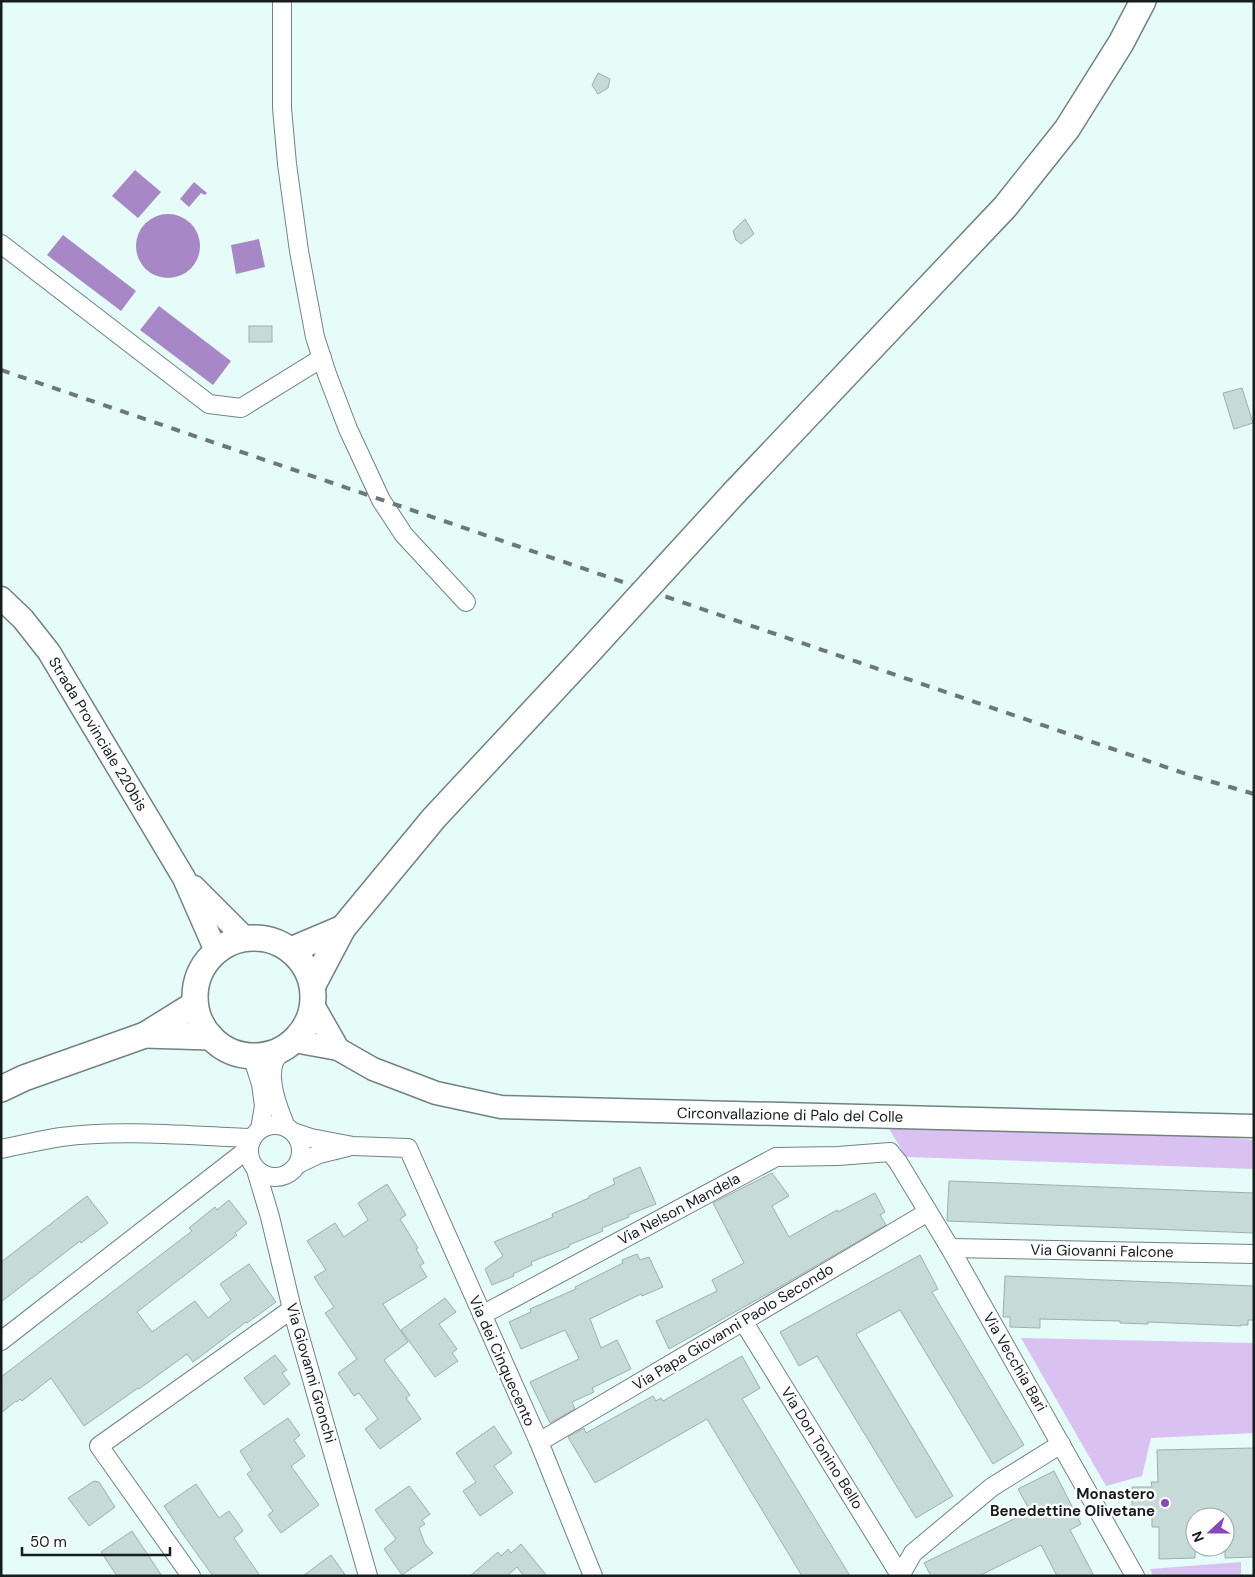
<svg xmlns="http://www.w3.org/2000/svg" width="1255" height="1577" font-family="'DM Sans',sans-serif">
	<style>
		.green { fill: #d9c1f1 }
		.water { fill: #a887c7 }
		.building { fill: #c6dbd8; stroke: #9bb0ad }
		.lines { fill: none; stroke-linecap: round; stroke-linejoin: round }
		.minor-casing { stroke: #6f8380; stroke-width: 20 }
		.tertiary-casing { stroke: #6f8380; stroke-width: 25 }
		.secondary-casing { stroke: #6f8380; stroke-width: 28 }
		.minor { stroke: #fff; stroke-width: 18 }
		.tertiary { stroke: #fff; stroke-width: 22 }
		.secondary { stroke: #fff; stroke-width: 25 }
		.rail { stroke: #6b7877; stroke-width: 4; stroke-dasharray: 9 9; stroke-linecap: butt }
		.secondary-bridge-casing { stroke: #6f8380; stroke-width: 28; stroke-linecap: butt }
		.secondary-bridge { stroke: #fff; stroke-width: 25 }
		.poi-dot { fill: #8947bb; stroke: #fff; stroke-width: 2 }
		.labels { text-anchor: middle; stroke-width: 4.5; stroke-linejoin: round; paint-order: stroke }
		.street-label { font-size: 15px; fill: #161e1d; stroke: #fff }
		.poi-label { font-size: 15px; font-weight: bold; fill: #161e1d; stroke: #fff; text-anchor: end }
	</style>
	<rect width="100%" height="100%" fill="#e6fcf9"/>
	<g class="green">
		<path d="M 888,1127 L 1227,1137 L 1254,1140 L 1254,1169 L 906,1157 Z"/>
		<path d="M 1021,1338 L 1254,1343 L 1254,1433 L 1151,1438 L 1142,1476 L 1106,1486 Z"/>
		<path d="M 1241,1562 L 1241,1576 L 1153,1576 L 1150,1569 Z"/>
	</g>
	<g class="water">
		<path d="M 135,170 L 161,192 L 138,218 L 112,196 Z"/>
		<path d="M 194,182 L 207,193 L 205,195 L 201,193 L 189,207 L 180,199 Z"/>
		<circle cx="168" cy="246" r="32"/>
		<path d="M 63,235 L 136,291 L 121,311 L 47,255 Z"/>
		<path d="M 259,239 L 265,267 L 236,274 L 231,245 Z"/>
		<path d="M 159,306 L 231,361 L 213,385 L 140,330 Z"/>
	</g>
	<g class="building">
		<path d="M 598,73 L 610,79 L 608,88 L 598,94 L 592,85 Z"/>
		<path d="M 745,219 L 754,234 L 741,244 L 736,240 L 733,231 Z"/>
		<rect x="249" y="326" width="23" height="16"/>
		<path d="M 1242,388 L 1253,423 L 1234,429 L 1223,393 Z"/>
		<path d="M 640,1167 L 656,1204 L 628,1215 L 629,1217 L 602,1228 L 603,1231 L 569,1245 L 569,1247 L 531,1262 L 532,1265 L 513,1274 L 514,1276 L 492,1285 L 485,1269 L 503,1256 L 494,1242 L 553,1217 L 552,1214 L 589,1198 L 589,1196 L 615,1184 L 613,1179 Z"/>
		<path d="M 772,1173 L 789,1196 L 772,1206 L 789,1237 L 837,1210 L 838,1212 L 875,1193 L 885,1212 L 880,1215 L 886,1225 L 776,1289 L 669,1349 L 656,1321 L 717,1291 L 712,1280 L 744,1263 L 713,1203 Z"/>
		<path d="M 949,1181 L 1254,1193 L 1254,1233 L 947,1221 Z"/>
		<path d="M 387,1184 L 406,1215 L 400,1219 L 418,1248 L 416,1249 L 424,1263 L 420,1266 L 427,1277 L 383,1304 L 408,1342 L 384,1360 L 410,1395 L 406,1398 L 421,1419 L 380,1449 L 365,1429 L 378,1419 L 359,1393 L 354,1396 L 338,1373 L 357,1359 L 325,1313 L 334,1307 L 314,1277 L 326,1270 L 307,1241 L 335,1223 L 344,1237 L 368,1220 L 358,1203 Z"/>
		<path d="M 87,1196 L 108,1223 L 81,1243 L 80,1241 L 1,1302 L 1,1262 Z"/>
		<path d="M 229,1200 L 247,1223 L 235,1233 L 237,1235 L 137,1312 L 152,1332 L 195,1301 L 208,1318 L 231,1300 L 220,1284 L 249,1264 L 276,1302 L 247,1323 L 246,1322 L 193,1362 L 187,1354 L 139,1389 L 138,1388 L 84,1426 L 51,1378 L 22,1401 L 20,1399 L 17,1402 L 16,1401 L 1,1413 L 1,1377 L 192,1231 L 189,1228 L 215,1207 L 217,1210 Z"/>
		<path d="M 637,1254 L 640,1260 L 649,1257 L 663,1287 L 642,1296 L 641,1294 L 590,1319 L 601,1348 L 617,1340 L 631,1369 L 592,1388 L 594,1392 L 572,1402 L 575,1409 L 550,1423 L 530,1382 L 579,1359 L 578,1356 L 565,1330 L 521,1349 L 509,1322 L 531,1312 L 530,1309 L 576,1289 L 575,1287 L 623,1263 L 622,1260 Z"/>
		<path d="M 920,1255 L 938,1289 L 932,1292 L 1024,1445 L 993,1464 L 900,1310 L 856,1334 L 953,1496 L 916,1518 L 817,1356 L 799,1366 L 780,1332 Z"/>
		<path d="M 1005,1276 L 1254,1286 L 1254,1320 L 1248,1320 L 1248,1325 L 1240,1325 L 1241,1326 L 1148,1322 L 1148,1324 L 1120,1323 L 1120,1321 L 1040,1319 L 1040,1328 L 1010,1327 L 1010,1317 L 1003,1317 Z"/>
		<path d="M 445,1298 L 456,1312 L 439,1324 L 457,1349 L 452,1353 L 458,1361 L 435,1377 L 401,1330 Z"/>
		<path d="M 275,1355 L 287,1370 L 282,1373 L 290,1384 L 264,1405 L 244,1378 Z"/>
		<path d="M 742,1356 L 760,1388 L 742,1399 L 850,1576 L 802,1576 L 707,1419 L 595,1483 L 568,1437 L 584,1428 L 586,1433 L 653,1396 L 656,1401 L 661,1398 L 663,1401 Z"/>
		<path d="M 288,1418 L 300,1435 L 294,1440 L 305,1456 L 291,1466 L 319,1505 L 281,1533 L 268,1515 L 273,1511 L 247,1474 L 252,1470 L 240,1451 Z"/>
		<path d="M 494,1426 L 512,1453 L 494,1466 L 513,1493 L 480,1516 L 463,1491 L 476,1482 L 456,1453 Z"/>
		<path d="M 1254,1448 L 1254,1557 L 1225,1558 L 1225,1517 L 1195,1517 L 1195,1558 L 1159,1559 L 1159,1527 L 1152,1527 L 1152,1508 L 1132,1508 L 1132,1487 L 1152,1487 L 1151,1482 L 1158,1482 L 1157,1450 Z"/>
		<path d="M 1054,1471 L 1081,1524 L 1070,1530 L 1094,1576 L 1057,1576 L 1041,1545 L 979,1576 L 931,1576 L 924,1563 L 1030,1511 L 1018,1489 Z"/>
		<path d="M 94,1481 L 99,1482 L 115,1507 L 89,1526 L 68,1498 Z"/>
		<path d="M 196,1484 L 219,1518 L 229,1511 L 238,1523 L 243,1531 L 234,1538 L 260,1576 L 213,1576 L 185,1537 L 164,1506 Z"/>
		<path d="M 409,1486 L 430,1514 L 422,1520 L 425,1524 L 419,1528 L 425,1544 L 433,1553 L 402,1575 L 384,1549 L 396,1539 L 375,1510 Z"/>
		<path d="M 132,1531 L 162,1576 L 117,1576 L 101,1552 Z"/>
		<path d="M 521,1544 L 547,1576 L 524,1576 L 517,1567 L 507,1576 L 470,1576 L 498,1552 L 501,1556 L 508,1549 L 511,1553 Z"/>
		<path d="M 331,1555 L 346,1576 L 303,1576 Z"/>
	</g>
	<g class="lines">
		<g class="minor-casing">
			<g id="minor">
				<path d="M 282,1 L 282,108 L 287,164 L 299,251 L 315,337 L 327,374 L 348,429 L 381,500 L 404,535 L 466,602"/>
				<path d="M 1,244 L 209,404 L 241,408 L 322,358"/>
				<path d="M 284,1049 C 281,1053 276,1057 274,1062 C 267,1081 279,1110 286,1127"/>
				<path d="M 252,1056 L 261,1084 L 264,1106 L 260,1129"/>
				<circle cx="275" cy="1151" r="26"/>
				<path d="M 293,1132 L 311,1138 L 353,1146 L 408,1148 L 539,1442 L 593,1576"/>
				<path d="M 1,1149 C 21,1145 41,1140 61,1137 C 121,1129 191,1136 251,1138"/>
				<path d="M 298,1164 L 319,1154 L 348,1147"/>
				<path d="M 256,1170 L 270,1217 L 292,1309 L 368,1576"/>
				<path d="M 950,1248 L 1254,1254"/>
				<path d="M 482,1315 L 776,1157 L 838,1156 L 890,1152 L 898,1162 L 950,1248 L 1135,1576"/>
				<path d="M 743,1321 L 900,1575"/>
				<path d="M 1,1341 L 248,1149"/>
				<path d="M 539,1442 L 928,1212"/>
				<path d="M 191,1576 L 99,1446 L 292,1309"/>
				<path d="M 900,1576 L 913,1553 L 992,1487 L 1061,1444"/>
			</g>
		</g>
		<g class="tertiary-casing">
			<g id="tertiary">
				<path d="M 1,598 L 23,619 L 49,652 L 184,878 L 216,951"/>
				<path d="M 194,887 L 245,938"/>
				<path d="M 313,1005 L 338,1049"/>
				<path d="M 294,1041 L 338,1049 L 373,1069 L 436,1093 L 501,1107 L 1254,1126"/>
			</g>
		</g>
		<g class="secondary-casing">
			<g id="secondary">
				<path d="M 735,492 L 1005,207 L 1067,129 L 1121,43 L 1143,1"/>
				<circle cx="254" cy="997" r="59"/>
				<path d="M 291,950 L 343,928"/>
				<path d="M 313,985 L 343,928 L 434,818 L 585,656"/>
				<path d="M 145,1035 L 211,1037"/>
				<path d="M 1,1089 L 24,1078 L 145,1035 L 195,1004"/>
			</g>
		</g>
		<use href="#minor" class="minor"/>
		<use href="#tertiary" class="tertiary"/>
		<use href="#secondary" class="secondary"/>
		<path class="rail" d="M 1,370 L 1192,776 L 1254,794"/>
		<g class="secondary-bridge-casing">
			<path id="secondary-bridge" d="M 585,656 L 735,492"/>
		</g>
		<use href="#secondary-bridge" class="secondary-bridge"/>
	</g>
	<circle class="poi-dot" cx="1165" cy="1503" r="5"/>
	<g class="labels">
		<g class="street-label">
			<text transform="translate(98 734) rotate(59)" y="5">Strada Provinciale 220bis</text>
			<text transform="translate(790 1115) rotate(1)" y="5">Circonvallazione di Palo del Colle</text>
			<text transform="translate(679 1209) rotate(-28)" y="5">Via Nelson Mandela</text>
			<text transform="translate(1102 1251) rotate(1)" y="5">Via Giovanni Falcone</text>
			<text transform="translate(733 1327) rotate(-31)" y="5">Via Papa Giovanni Paolo Secondo</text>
			<text transform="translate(502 1361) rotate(66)" y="5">Via dei Cinquecento</text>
			<text transform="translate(1015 1362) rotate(60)" y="5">Via Vecchia Bari</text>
			<text transform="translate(311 1373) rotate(74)" y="5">Via Giovanni Gronchi</text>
			<text transform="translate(822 1448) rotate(58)" y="5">Via Don Tonino Bello</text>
		</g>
		<g class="poi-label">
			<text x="1155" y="1499">Monastero<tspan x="1155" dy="17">Benedettine Olivetane</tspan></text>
		</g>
	</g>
	<rect width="1255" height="1577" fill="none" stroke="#161e1d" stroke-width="5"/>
	<g transform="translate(1210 1532) rotate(249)"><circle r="24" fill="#ffffff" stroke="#a2a5a5"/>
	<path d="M0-4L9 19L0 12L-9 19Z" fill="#8947bb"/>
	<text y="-8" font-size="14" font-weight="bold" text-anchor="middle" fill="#161e1d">N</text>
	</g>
	<path d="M22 1547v8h148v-8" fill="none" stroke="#161e1d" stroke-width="2.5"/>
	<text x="30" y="1547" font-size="15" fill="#161e1d" stroke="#ffffff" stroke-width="4" paint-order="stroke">50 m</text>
</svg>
